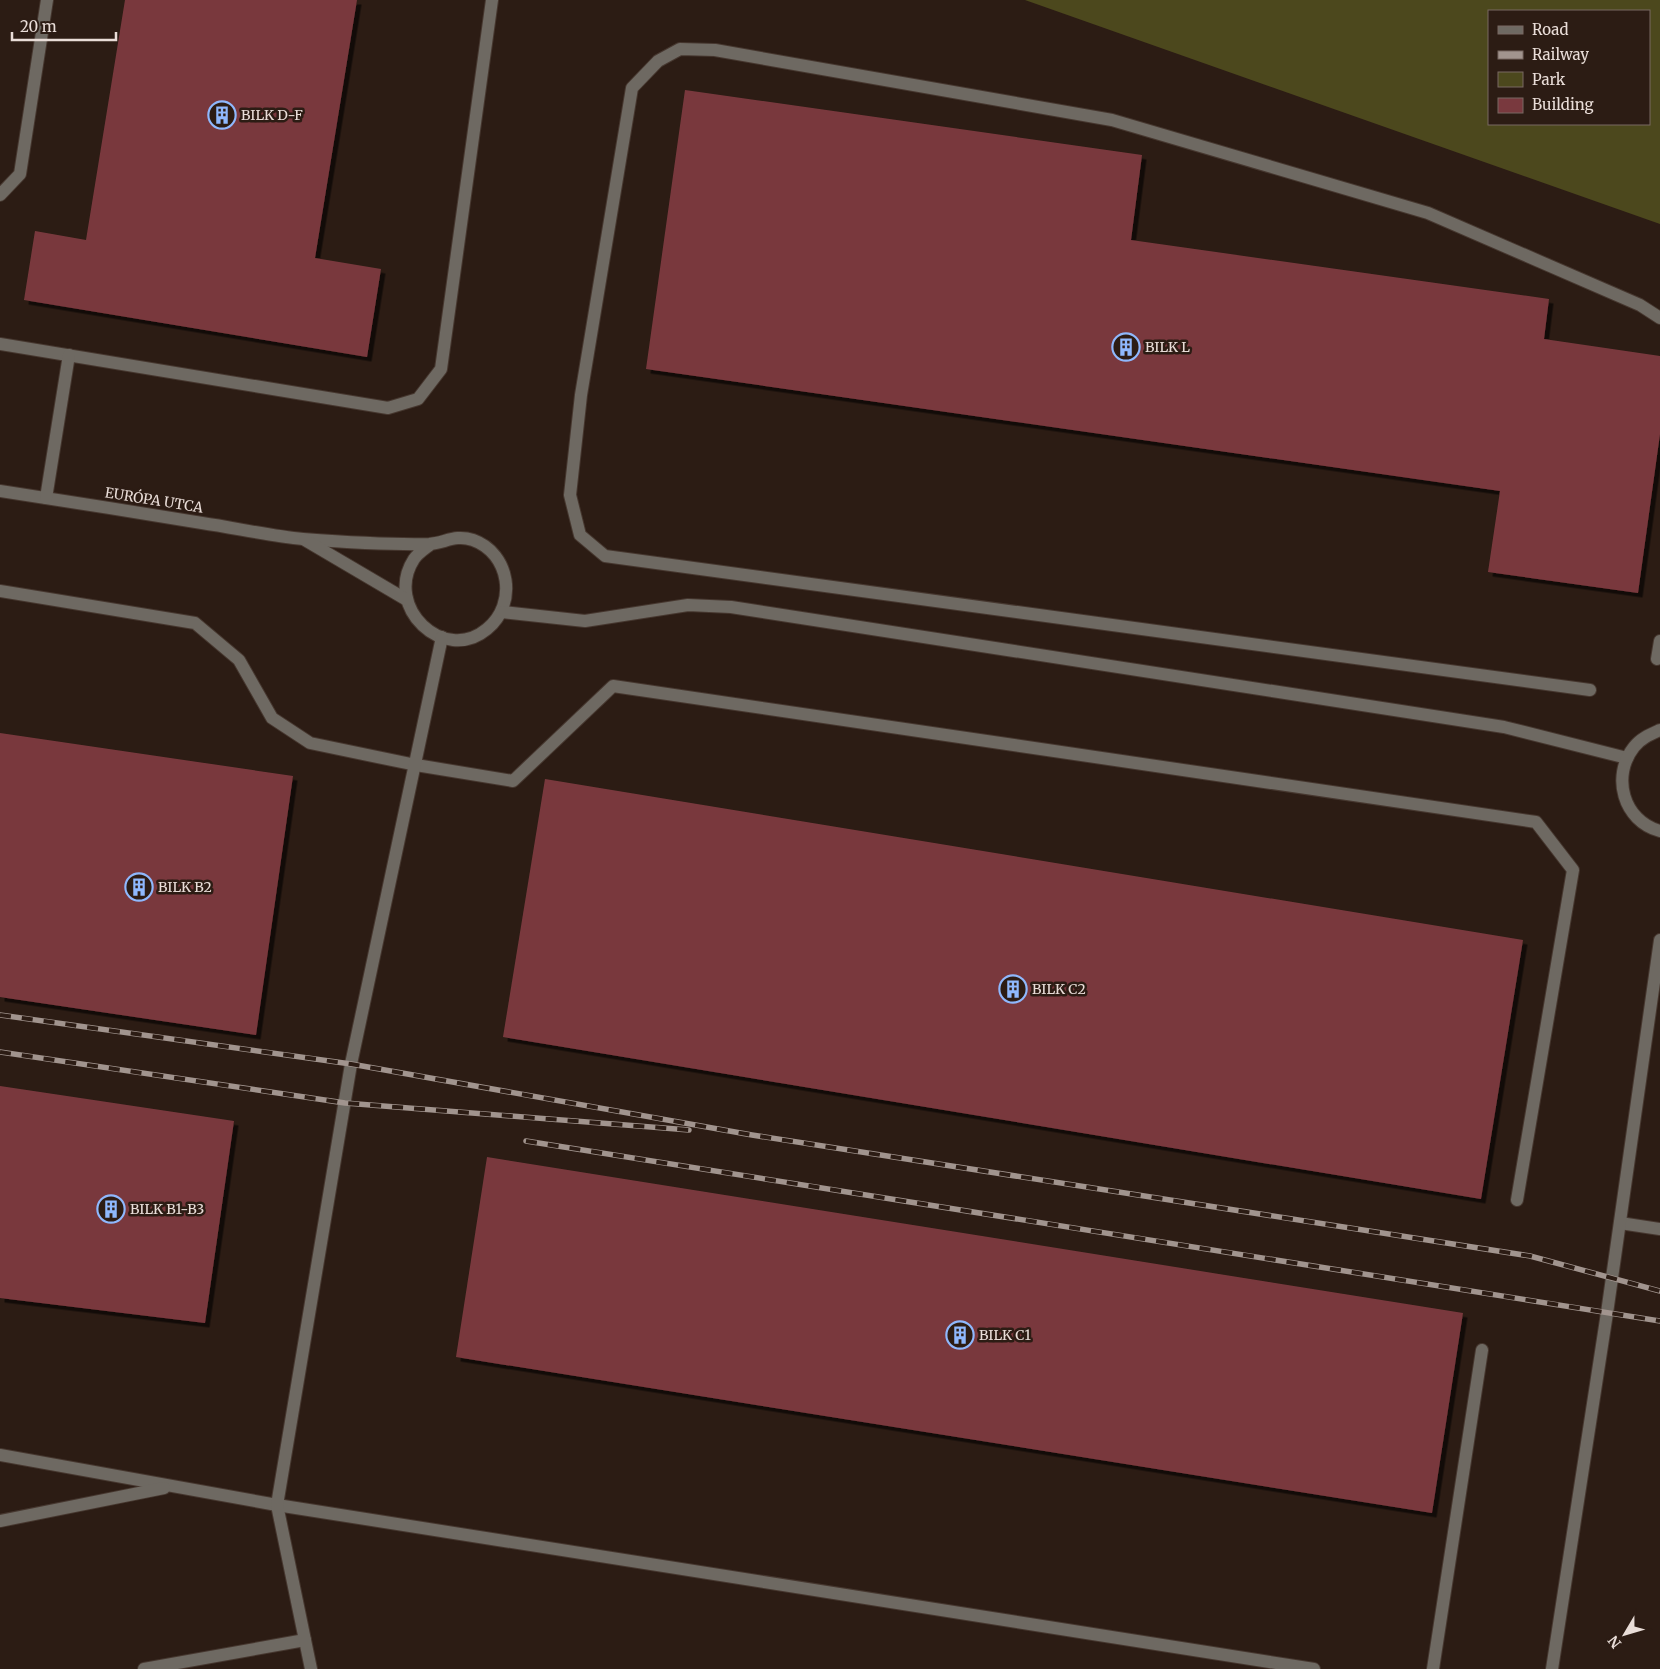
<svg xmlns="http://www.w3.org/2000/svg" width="1660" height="1669" font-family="Merriweather,serif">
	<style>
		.green { fill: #4c481d; fill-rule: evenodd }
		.building { fill: #79393e; filter: url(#shadow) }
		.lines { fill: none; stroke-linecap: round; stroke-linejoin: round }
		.minor-casing { stroke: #46372f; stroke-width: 14 }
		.minor { stroke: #6e6962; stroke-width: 12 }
		.rail-casing { stroke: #a1948e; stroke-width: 5.5 }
		.rail { stroke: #2c1c14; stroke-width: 4; stroke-dasharray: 11; stroke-linecap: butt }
		.labels { text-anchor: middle; stroke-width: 5; stroke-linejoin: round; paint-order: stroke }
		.poi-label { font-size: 14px; fill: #e9ddd8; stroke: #2c1c14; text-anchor: start }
		.street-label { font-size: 14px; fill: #e9ddd8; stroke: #2c1c14 }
	</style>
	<defs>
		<filter id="shadow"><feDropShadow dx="4.5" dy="4.5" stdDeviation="0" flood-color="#0009"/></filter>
	</defs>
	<rect width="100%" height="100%" fill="#2c1c14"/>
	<path class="green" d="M 1025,0 L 1660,0 L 1660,224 ZM 1489,11 L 1649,11 L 1649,124 L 1489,124 Z"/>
	<g class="building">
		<path d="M 125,0 L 357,0 L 315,258 L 381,269 L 367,357 L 24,300 L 35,231 L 86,240 Z"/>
		<path d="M 685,90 L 1142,155 L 1131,240 L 1549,299 L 1544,339 L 1660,356 L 1660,434 L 1638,593 L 1488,572 L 1500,491 L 646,369 Z"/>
		<path d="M 0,733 L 293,776 L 256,1035 L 0,997 Z"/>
		<path d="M 545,779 L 1523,940 L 1481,1199 L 503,1037 Z"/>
		<path d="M 0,1086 L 234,1121 L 205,1323 L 0,1298 Z"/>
		<path d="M 487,1157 L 1463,1313 L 1432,1513 L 456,1357 Z"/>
	</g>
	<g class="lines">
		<g class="minor-casing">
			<g id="minor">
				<path d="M 0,195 L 20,174 L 47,0"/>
				<path d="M 0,344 L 388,408 L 418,399 L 441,369 L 492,0"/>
				<path d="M 0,491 C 67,501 135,512 202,523 C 236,528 270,536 303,539 C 343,542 389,545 429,544 C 445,543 455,534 473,540 C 510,553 518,604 487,629 C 444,665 383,607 414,559 C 418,553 426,548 431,544"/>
				<path d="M 46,498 L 69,355"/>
				<path d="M 305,540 L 407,600"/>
				<path d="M 0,591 L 195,623 L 239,660 L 272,718 L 310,743 L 416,765 L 513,781 L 613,686 L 1536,822 L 1573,870 L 1517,1200"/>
				<path d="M 502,612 L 585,621 L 688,605 L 731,607 L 1504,727 L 1627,758"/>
				<path d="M 1657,659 L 1660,641"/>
				<path d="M 1590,690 L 605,556 L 580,535 L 570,495 L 581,395 L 632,88 L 658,61 L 680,49 L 715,50 L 1112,120 L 1428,213 L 1640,305 L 1660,318"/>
				<path d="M 1660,730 C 1651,734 1641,738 1634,747 C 1611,776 1623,821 1660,831"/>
				<path d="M 1620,1223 L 1660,1229"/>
				<path d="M 0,1455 L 277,1505 L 1314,1669"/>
				<path d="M 0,1521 L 164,1488"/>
				<path d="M 144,1669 L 305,1640"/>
				<path d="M 311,1669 L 277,1505 L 351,1064 L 442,637"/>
				<path d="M 1433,1669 L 1482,1350"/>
				<path d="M 1552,1669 L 1607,1313 L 1660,940"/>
			</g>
		</g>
		<use href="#minor" class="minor"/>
		<g class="rail-casing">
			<g id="rail">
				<path d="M 0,1015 L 351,1064 L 752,1135 L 1530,1256 L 1660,1291"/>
				<path d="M 0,1052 L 345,1103 L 689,1130"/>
				<path d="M 526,1141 L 1660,1321"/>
			</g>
		</g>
		<use href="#rail" class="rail"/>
	</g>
	<defs>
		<g id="building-ring" transform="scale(1.4375)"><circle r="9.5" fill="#2c1c14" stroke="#8fb8fd" stroke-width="1.5"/><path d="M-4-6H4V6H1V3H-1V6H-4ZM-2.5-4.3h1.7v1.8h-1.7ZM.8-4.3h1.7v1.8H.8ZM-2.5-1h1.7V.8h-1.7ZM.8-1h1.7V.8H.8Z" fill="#8fb8fd"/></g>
	</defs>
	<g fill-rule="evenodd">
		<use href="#building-ring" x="222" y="115"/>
		<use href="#building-ring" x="1126" y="347"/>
		<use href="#building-ring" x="139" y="887"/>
		<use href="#building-ring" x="1013" y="989"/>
		<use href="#building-ring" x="111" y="1209"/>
		<use href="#building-ring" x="960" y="1335"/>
	</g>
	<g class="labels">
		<g class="poi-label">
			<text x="241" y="120">BILK D-F</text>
			<text x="1145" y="352">BILK L</text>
			<text x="158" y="892">BILK B2</text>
			<text x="1032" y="994">BILK C2</text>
			<text x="130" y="1214">BILK B1-B3</text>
			<text x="979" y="1340">BILK C1</text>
		</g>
		<g class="street-label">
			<text transform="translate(154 500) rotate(9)" y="5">EURÓPA UTCA</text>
		</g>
	</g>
	<rect x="1488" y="10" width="162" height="115" fill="#2c1c14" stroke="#786962"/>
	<rect x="1498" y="26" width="25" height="8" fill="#6e6962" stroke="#786962"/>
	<text x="1532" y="35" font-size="15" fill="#e9ddd8">Road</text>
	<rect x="1498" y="51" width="25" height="8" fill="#a1948e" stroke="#786962"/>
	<text x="1532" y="60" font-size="15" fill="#e9ddd8">Railway</text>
	<rect x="1498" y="72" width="25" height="15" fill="#4c481d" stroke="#786962"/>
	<text x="1532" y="85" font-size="15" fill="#e9ddd8">Park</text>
	<rect x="1498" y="98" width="25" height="15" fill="#79393e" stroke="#786962"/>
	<text x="1532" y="110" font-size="15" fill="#e9ddd8">Building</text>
	<g transform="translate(1625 1634) rotate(232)" stroke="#2c1c14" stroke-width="4" paint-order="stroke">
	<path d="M0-4L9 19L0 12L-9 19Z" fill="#e9ddd8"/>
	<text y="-8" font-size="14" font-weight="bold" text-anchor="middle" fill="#e9ddd8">N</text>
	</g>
	<path d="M12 32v8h104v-8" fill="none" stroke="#e9ddd8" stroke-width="2.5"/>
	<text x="20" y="32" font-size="15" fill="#e9ddd8" stroke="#2c1c14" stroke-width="4" paint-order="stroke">20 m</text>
</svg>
